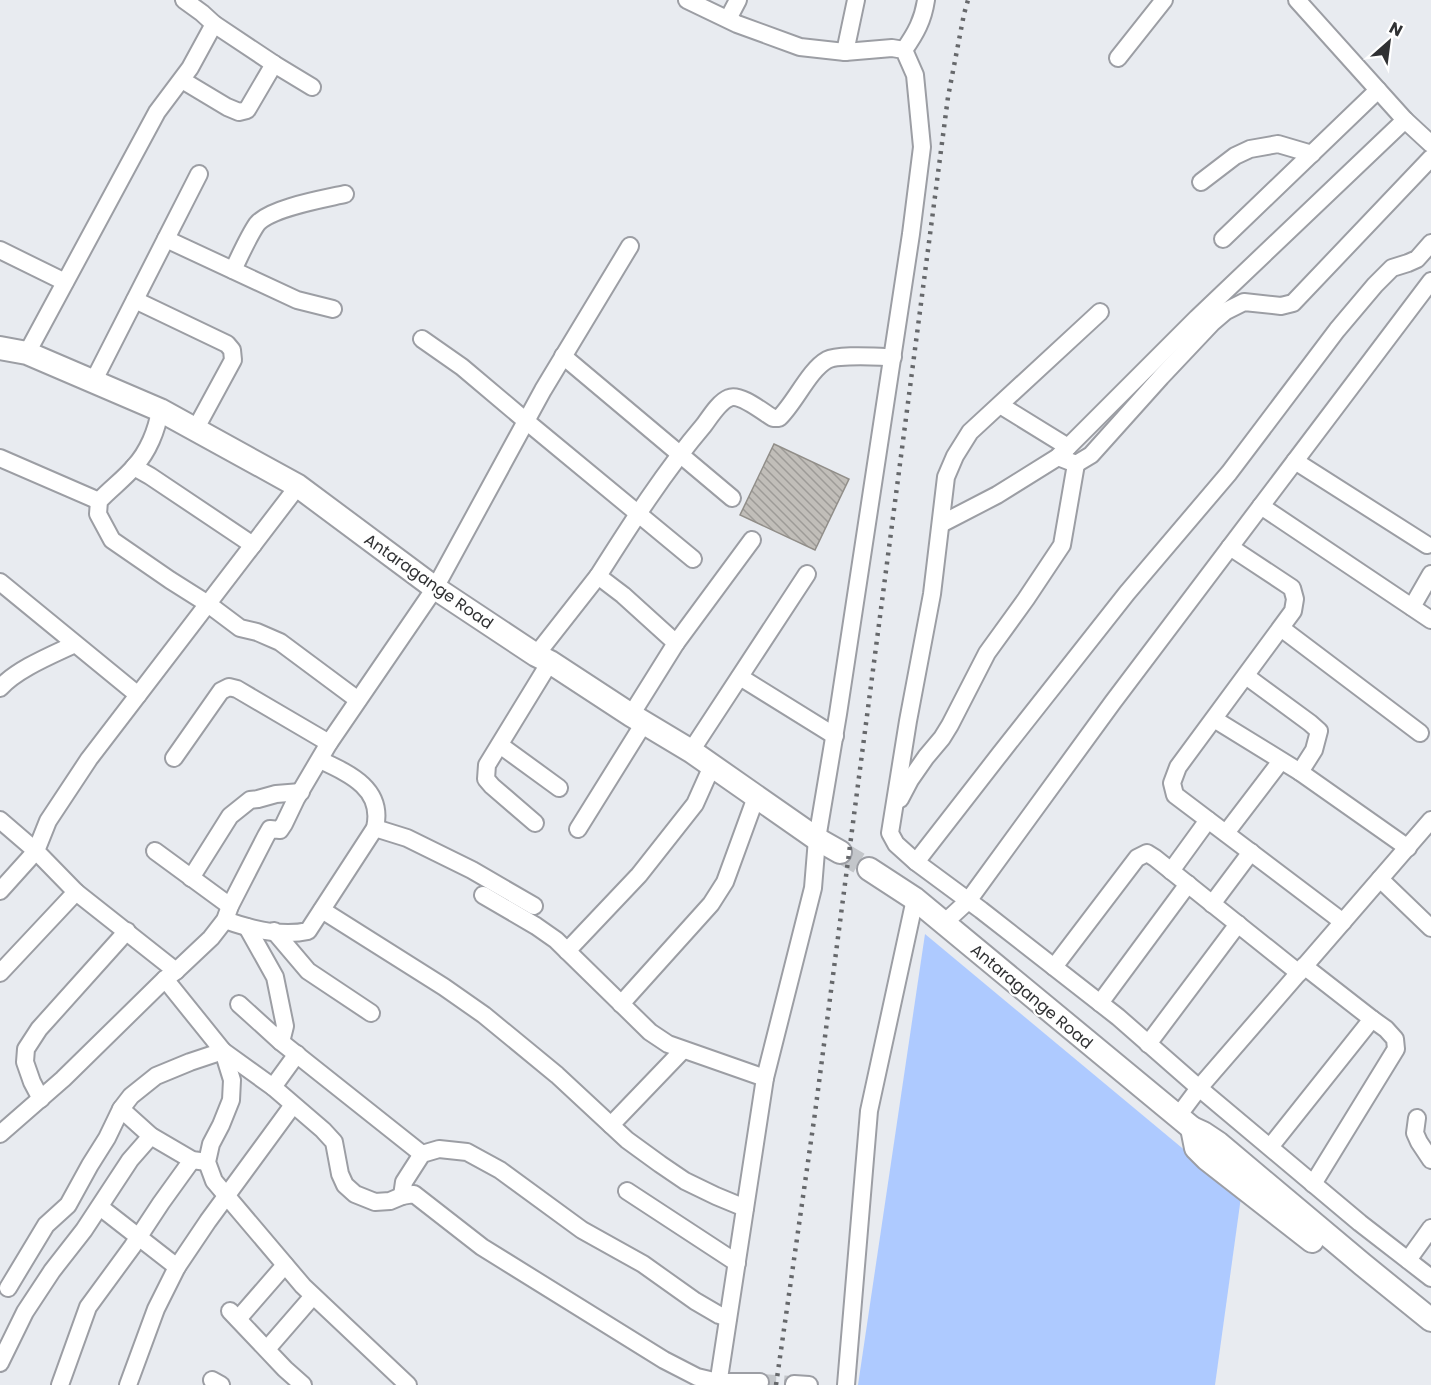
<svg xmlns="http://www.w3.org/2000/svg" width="1431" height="1385" font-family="Poppins,sans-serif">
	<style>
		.garden { fill: #aecaff }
		.building { fill: url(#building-back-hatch); stroke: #918e89; stroke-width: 1.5 }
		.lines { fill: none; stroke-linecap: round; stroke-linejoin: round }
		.street-tunnel { stroke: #c3c6ca; stroke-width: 16; stroke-dasharray: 16 8; stroke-linecap: butt }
		.secondary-tunnel { stroke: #c3c6ca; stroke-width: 22; stroke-dasharray: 22 11; stroke-linecap: butt }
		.street-casing { stroke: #9c9ea4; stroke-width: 20 }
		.secondary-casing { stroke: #9c9ea4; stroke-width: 26 }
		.street { stroke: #fff; stroke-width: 16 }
		.secondary { stroke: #fff; stroke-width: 22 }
		.rail { stroke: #66686b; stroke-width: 4.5; stroke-dasharray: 3 6; stroke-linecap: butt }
		.labels { text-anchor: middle; stroke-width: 4.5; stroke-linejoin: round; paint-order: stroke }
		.street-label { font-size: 16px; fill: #303133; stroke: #fff }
	</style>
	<defs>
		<pattern id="building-back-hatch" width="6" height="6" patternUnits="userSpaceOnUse" patternTransform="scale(1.5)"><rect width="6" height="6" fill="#c1beb9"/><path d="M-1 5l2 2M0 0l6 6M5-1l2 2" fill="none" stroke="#9d9b97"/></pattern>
	</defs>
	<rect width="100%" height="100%" fill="#e8ebf0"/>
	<path class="garden" d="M 925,934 L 1241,1197 L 1215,1385 L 858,1385 Z"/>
	<path class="building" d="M 774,444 L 849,479 L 815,550 L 740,515 Z"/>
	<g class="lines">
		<path class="street-tunnel" d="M 760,1382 L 794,1384"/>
		<path class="secondary-tunnel" d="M 840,852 L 869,869"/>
		<g class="street-casing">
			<g id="street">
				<path d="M 184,0 L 202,13 L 214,24 L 274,64 L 312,87"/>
				<path d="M 687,0 L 737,24 L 800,47 L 845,52 L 892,48 L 904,50 L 915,75 L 922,147 L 911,234 L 838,714 L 817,839 L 813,888 L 765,1078 L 718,1385"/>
				<path d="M 1297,0 L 1405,120 L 1431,144"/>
				<path d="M 728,19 L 738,0"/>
				<path d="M 904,50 C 916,33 923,20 926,0"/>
				<path d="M 845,52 L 856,0"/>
				<path d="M 1118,58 L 1164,0"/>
				<path d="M 182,80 L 227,107 L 239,112 L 247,110 L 274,64"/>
				<path d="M 1201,182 L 1235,156 L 1250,149 L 1278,144 L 1312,154"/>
				<path d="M 166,239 L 297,300 L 333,309"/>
				<path d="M 1223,239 L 1378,90"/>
				<path d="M 0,250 L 65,282"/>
				<path d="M 233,270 C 240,256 248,237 257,224 C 270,208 323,199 345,194"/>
				<path d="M 135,300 L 227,344 L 232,350 L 233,360 L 195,430"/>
				<path d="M 1100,312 L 970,432 L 955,456 L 946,477 L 932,594 L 908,721 L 890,833 L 896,844 L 916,862 L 981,910 L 1118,1017 L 1199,1088 L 1360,1223 L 1431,1278"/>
				<path d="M 422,339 L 462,367 L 526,421 L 693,559"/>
				<path d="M 27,353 L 157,112 L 190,68 L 214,24"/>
				<path d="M 563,356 L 732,498"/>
				<path d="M 93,382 L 199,174"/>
				<path d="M 1000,405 L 1068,447"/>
				<path d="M 160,410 C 157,430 148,452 134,467 C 124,479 110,489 99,501 L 98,514 L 112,540 L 170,580 L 208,604 L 240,628 L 257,632 L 280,642 L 358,700"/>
				<path d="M 1058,457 L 1076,464 L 1091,455 L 1161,377 L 1212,323 L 1226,311 L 1244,302 L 1281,306 L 1293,303 L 1431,158"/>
				<path d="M 0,458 L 99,501"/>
				<path d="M 1295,461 L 1427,545"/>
				<path d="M 134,467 L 150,476 L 253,545"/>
				<path d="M 1261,506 L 1431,620"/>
				<path d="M 941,524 L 997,495 L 1058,457 L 1197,318 L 1405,120"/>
				<path d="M 1230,547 L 1292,588 L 1295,599 L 1293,611 L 1178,767 L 1172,783 L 1175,795 L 1343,922"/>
				<path d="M 0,582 L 138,695"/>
				<path d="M 1412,607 L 1431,574"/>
				<path d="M 1281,628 L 1420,733"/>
				<path d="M 676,643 L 752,540"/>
				<path d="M 536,655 L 598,576"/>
				<path d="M 1246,676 L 1310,723 L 1319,731 L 1314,750 L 1300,772"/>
				<path d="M 740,677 L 835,736"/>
				<path d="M 0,688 C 17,669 52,655 75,644"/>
				<path d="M 631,715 L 676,643 L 623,595 L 598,576 C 631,524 664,472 704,425 C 710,417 719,402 729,398 C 740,393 763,412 773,418 L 779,418 C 795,403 809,370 827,360 C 839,354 878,357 893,357"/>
				<path d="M 1214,719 L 1300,772 L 1408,848"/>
				<path d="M 500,745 L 559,788"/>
				<path d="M 691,751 L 807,574"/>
				<path d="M 174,758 L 221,691 L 229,687 L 237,689 L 329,743"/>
				<path d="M 900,799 L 910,780 L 926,757 L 942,738 L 950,725 L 987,653 L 1026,599 L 1062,545 L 1076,464"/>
				<path d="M 0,820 L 36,851 L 0,891"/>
				<path d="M 535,823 L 492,786 L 486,779 L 487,765 L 550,662"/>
				<path d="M 375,828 L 407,838 L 472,870 L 534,906"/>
				<path d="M 578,829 L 644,723"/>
				<path d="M 1226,833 L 1281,761"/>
				<path d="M 155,851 L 230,906"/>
				<path d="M 916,862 L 1000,754 L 1127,593 L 1229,473 L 1337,330 L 1375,285 L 1392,268 L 1408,263 L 1417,259 L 1431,243"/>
				<path d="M 1171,871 L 1208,820"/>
				<path d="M 191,878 L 230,816 L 250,800 L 258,799 L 276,794 L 301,792"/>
				<path d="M 1380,879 L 1431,928"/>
				<path d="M 76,892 L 176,971"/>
				<path d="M 483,895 L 536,926 L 556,940 L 650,1032 L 668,1044 L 765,1078"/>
				<path d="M 1212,904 L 1251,852"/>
				<path d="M 322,910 L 444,987 L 484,1015 L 557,1075 L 627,1140 L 660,1164 L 685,1181 L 716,1196 L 745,1208"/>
				<path d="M 225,920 C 250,929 281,937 308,931 L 375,828 C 384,789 350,774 320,760"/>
				<path d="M 944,923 L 968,901 L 1113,702 L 1431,281"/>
				<path d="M 247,927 L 275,977 L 285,1026 L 281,1042"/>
				<path d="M 274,931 L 308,971 L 371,1013"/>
				<path d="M 567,951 L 639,875 L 695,804 L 712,766"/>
				<path d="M 1054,967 L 1137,858 L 1147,853 L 1155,858 L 1299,973"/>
				<path d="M 0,973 L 76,892 L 36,851 L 48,821 L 89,759 L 298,486"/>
				<path d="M 165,979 L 223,1051 L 232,1080 L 231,1100 L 221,1125 L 211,1144 L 207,1162 L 214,1181 L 303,1286 L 408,1385"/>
				<path d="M 1100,1003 L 1188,884"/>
				<path d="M 239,1004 L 281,1042 L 422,1154"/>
				<path d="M 621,1004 L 711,904 L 725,882 L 756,797"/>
				<path d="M 1148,1044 L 1238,924"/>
				<path d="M 273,1087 L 297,1054"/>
				<path d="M 41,1099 L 32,1082 L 25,1062 L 26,1049 L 39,1029 L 127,931"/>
				<path d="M 121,1109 L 131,1096 L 156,1076 L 190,1062 L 223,1051 L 273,1087 L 323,1130 L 334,1142 L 340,1174 L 345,1185 L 355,1194 L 375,1202 L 390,1201 L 402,1196 L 414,1194 L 482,1247 L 664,1360 L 697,1377 L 718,1382 L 760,1382"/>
				<path d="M 1178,1116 L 1199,1088 L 1431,820"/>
				<path d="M 1417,1118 L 1415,1133 L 1419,1142 L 1431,1160"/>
				<path d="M 611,1125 L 683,1050"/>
				<path d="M 0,1134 L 63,1079 L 165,979 L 176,971 L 211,938 L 225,920 L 230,906 L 266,836 L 270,829 L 280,830 L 284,824 L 296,799 L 329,743 L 435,588 L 543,390 L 630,246"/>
				<path d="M 1270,1147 L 1372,1019 L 1304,966"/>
				<path d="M 1313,1184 L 1396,1049 L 1395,1039 L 1386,1029 L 1372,1019"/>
				<path d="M 627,1191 L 737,1263"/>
				<path d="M 402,1196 L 404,1182 L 422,1154 L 439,1149 L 467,1152 L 500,1170 L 582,1230 L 643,1264 L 695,1301 L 719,1315 L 728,1318"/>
				<path d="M 100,1207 L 177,1267"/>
				<path d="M 1408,1260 L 1431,1228"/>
				<path d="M 8,1288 L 46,1225 L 68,1205 L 90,1165 L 107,1138 L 121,1109 L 151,1136 L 192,1160 L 207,1162"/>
				<path d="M 230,1311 L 285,1369 L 303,1385"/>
				<path d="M 238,1319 L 285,1265"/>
				<path d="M 267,1349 L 313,1296"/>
				<path d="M 0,1363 L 25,1312 L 52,1271 L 84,1230 L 130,1160 L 151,1136"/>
				<path d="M 212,1380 L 221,1385"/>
				<path d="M 794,1384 L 809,1385"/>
				<path d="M 60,1385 L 88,1307 L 132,1247 L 161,1203 L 192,1160"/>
				<path d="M 128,1385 L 156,1309 L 177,1267 L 208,1221 L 293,1105"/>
				<path d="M 846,1385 L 869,1111 L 915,899"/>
			</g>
		</g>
		<g class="secondary-casing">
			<g id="secondary">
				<path d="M 0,348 L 27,353 L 160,410 L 298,486 L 435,588 L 536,655 L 550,662 L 631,715 L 691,751 L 817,839 L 840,852"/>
				<path d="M 869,869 L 915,899 L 1192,1128 L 1203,1133 L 1218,1143 L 1362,1264 L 1431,1320"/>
				<path d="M 1192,1128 L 1196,1148 L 1207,1159 L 1312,1241"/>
			</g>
		</g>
		<use href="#street" class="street"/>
		<use href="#secondary" class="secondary"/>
		<path class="rail" d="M 776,1385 L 815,1113 L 948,97 L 964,14 L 968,0"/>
	</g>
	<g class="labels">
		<g class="street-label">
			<text transform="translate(429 581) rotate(35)" y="6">Antaragange Road</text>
			<text transform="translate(1032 996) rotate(40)" y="6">Antaragange Road</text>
		</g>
	</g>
	<g transform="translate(1389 42) rotate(28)" stroke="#ffffff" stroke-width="4.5" paint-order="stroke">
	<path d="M0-4.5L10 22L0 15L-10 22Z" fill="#303133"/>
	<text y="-9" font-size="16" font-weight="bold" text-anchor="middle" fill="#303133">N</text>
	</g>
</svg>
